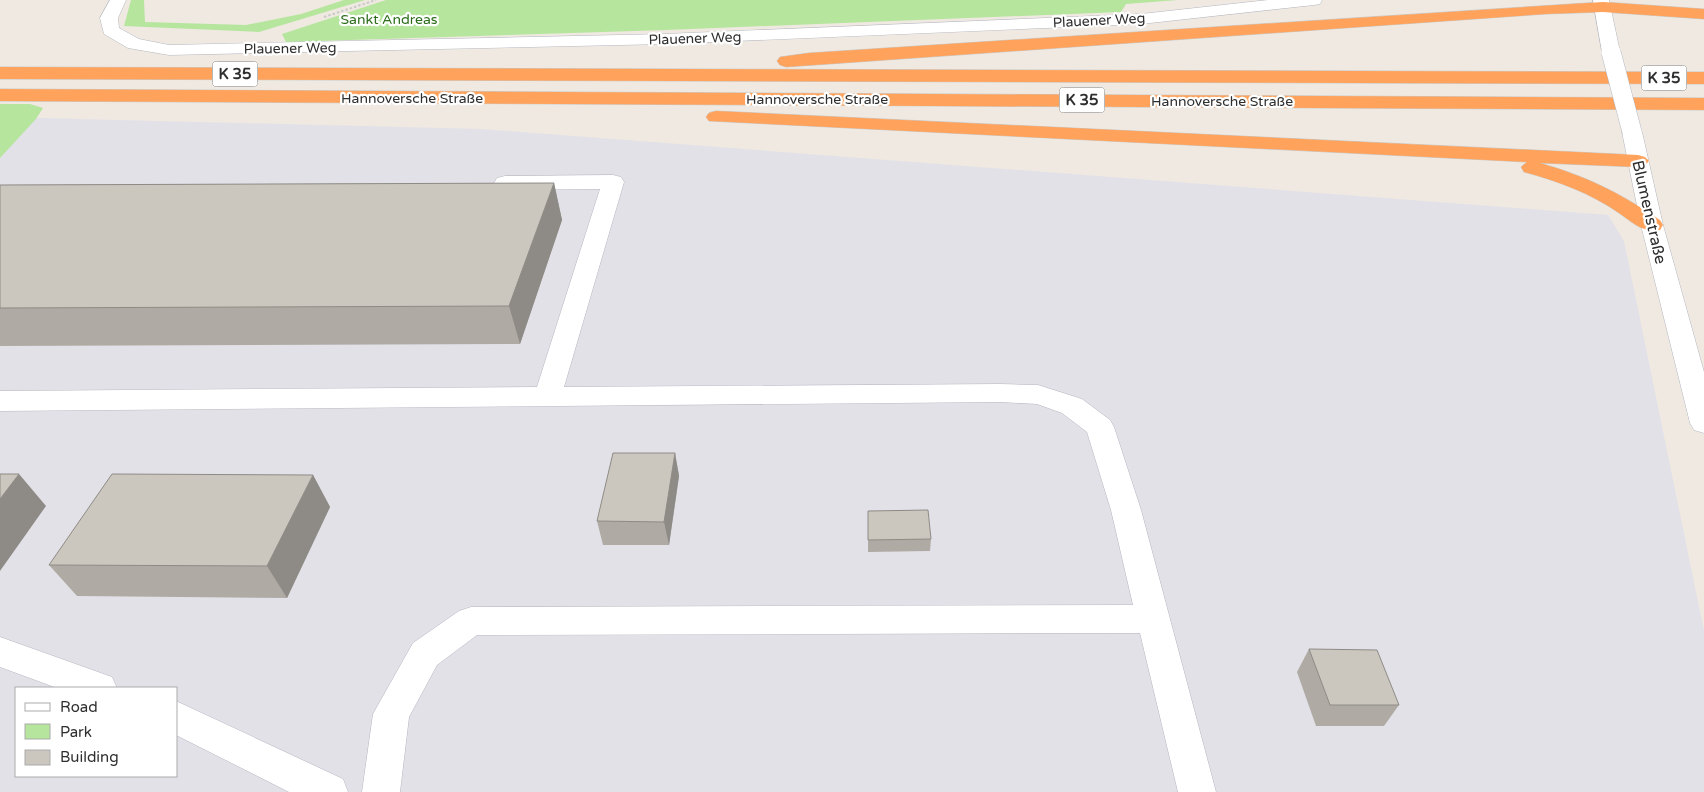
<svg xmlns="http://www.w3.org/2000/svg" width="1704" height="792" font-family="'Varela Round',sans-serif">
	<style>
		.industrial { fill: #e3e1e8; fill-rule: evenodd }
		.green { fill: #b6e59e }
		.lines { fill: none; stroke-linecap: round; stroke-linejoin: round }
		.minor-casing { stroke: #b4b7c1; stroke-width: 1 }
		.highway-casing { stroke: #c9c9c9; stroke-width: 1 }
		.path { stroke: #c9c9c9; stroke-width: 2; stroke-dasharray: 2.5 2; stroke-linecap: butt }
		.minor { fill: #fff; fill-rule: evenodd }
		.highway { fill: #ffa35c; fill-rule: evenodd }
		.minor-bridge-casing { stroke: #b4b7c1; stroke-width: 20; stroke-linecap: butt }
		.minor-bridge { stroke: #fff; stroke-width: 19 }
		.wall { fill: #afaba4 }
		.shaded-wall { fill: #8e8b86 }
		.building { fill: #cbc7bf; stroke: #8e8b86 }
		.labels { text-anchor: middle; stroke-width: 4.5; stroke-linejoin: round; paint-order: stroke }
		.far-park-label { font-size: 14px; fill: #2c6e1b; stroke: #fff }
		.far-street-label { font-size: 14px; fill: #2e2e2e; stroke: #fff }
		.shield { fill: #fff; stroke: #6d6d6d; stroke-width: 1 }
		.shield-label { font-size: 15px; font-weight: bold; fill: #2e2e2e }
		.street-label { font-size: 16px; fill: #2e2e2e; stroke: #fff }
	</style>
	<rect width="100%" height="100%" fill="#efe9e1"/>
	<path class="industrial" d="M 0,117 L 481,129 L 1608,215 L 1624,241 L 1704,631 L 1704,792 L 0,792 ZM 16,688 L 176,688 L 176,776 L 16,776 Z"/>
	<g class="green">
		<path d="M 131,0 L 144,0 L 145,22 L 246,25 L 301,14 L 344,0 L 365,0 L 259,32 L 124,26 Z"/>
		<path d="M 386,0 L 1178,0 L 1126,4 L 1121,12 L 666,30 L 286,42 L 282,34 Z"/>
		<path d="M 0,104 L 30,104 L 43,108 L 36,119 L 0,158 Z"/>
	</g>
	<g class="lines">
		<g class="minor-casing">
			<g id="minor">
				<path d="M 110,0 L 126,0 L 118,18 L 119,28 L 139,39 L 169,45 L 665,34 L 1141,14 L 1268,0 L 1322,0 L 1320,4 L 1314,5 L 1141,24 L 665,44 L 169,55 L 128,48 L 104,34 L 100,18 Z"/>
				<path d="M 1593,0 L 1609,0 L 1620,52 L 1617,56 L 1605,56 L 1602,52 Z"/>
				<path d="M 1632,126 L 1639,128 L 1642,132 L 1663,225 L 1704,372 L 1704,433 L 1694,430 L 1690,423 L 1641,225 L 1622,132 L 1625,128 Z"/>
				<path d="M 613,175 L 621,177 L 624,182 L 564,387 L 1000,384 L 1038,385 L 1082,399 L 1110,420 L 1114,427 L 1141,510 L 1216,792 L 1178,792 L 1140,633 L 477,635 L 437,665 L 409,717 L 400,792 L 362,792 L 373,714 L 413,643 L 459,611 L 471,607 L 1133,605 L 1111,510 L 1087,432 L 1062,413 L 1037,404 L 1000,402 L 0,411 L 0,391 L 537,387 L 600,189 L 505,190 L 497,188 L 494,183 L 497,178 L 505,176 Z"/>
				<path d="M 0,637 L 112,677 L 117,688 L 57,688 L 0,667 Z"/>
				<path d="M 176,701 L 343,779 L 348,792 L 289,792 L 176,735 Z"/>
			</g>
		</g>
		<g class="highway-casing">
			<g id="highway">
				<path d="M 1603,2 L 1704,9 L 1704,19 L 1603,12 L 1546,14 L 786,67 L 780,65 L 777,61 L 780,57 L 809,53 Z"/>
				<path d="M 0,67 L 1704,72 L 1704,84 L 0,79 Z"/>
				<path d="M 0,89 L 1704,98 L 1704,110 L 0,101 Z"/>
				<path d="M 716,111 L 1638,155 L 1645,157 L 1649,161 L 1645,165 L 1638,167 L 1540,163 C 1588,177 1618,192 1660,220 L 1663,225 L 1660,230 C 1644,234 1632,222 1619,213 C 1590,193 1558,181 1524,172 L 1521,167 L 1527,162 L 709,121 L 706,117 L 709,113 Z"/>
			</g>
		</g>
		<path class="path" d="M 324,17 L 376,0"/>
		<use href="#minor" class="minor"/>
		<use href="#highway" class="highway"/>
		<g class="minor-bridge-casing">
			<path id="minor-bridge" d="M 1611,52 L 1632,132"/>
		</g>
		<use href="#minor-bridge" class="minor-bridge"/>
	</g>
	<g class="wall">
		<path d="M 554,183 L 562,220 L 520,344 L 0,346 L 0,185 Z"/>
		<path d="M 675,453 L 679,476 L 669,545 L 603,545 L 597,521 Z"/>
		<path d="M 313,475 L 330,507 L 287,598 L 77,596 L 49,565 Z"/>
		<path d="M 868,511 L 931,539 L 930,551 L 868,552 Z"/>
		<path d="M 1309,649 L 1399,705 L 1384,726 L 1316,726 L 1297,672 Z"/>
	</g>
	<g class="shaded-wall">
		<path d="M 554,183 L 562,220 L 520,344 L 509,306 Z"/>
		<path d="M 675,453 L 679,476 L 669,545 L 664,522 Z"/>
		<path d="M 19,474 L 46,506 L 0,571 L 0,499 Z"/>
		<path d="M 313,475 L 330,507 L 287,598 L 267,566 Z"/>
	</g>
	<g class="building">
		<path d="M 554,183 L 509,306 L 0,308 L 0,185 Z"/>
		<path d="M 613,453 L 675,453 L 664,522 L 597,521 Z"/>
		<path d="M 0,474 L 19,474 L 0,499 Z"/>
		<path d="M 112,474 L 313,475 L 267,566 L 49,565 Z"/>
		<path d="M 928,510 L 931,539 L 868,540 L 868,511 Z"/>
		<path d="M 1309,649 L 1377,650 L 1399,705 L 1330,705 Z"/>
	</g>
	<g class="labels">
		<g class="far-park-label">
			<text x="389" y="24">Sankt Andreas</text>
		</g>
		<g class="far-street-label">
			<text transform="translate(1099 20) rotate(-3)" y="5">Plauener Weg</text>
			<text transform="translate(695 38) rotate(-2)" y="5">Plauener Weg</text>
			<text transform="translate(290 48) rotate(-1)" y="5">Plauener Weg</text>
			<text x="412" y="103">Hannoversche Straße</text>
			<text x="817" y="104">Hannoversche Straße</text>
			<text x="1222" y="106">Hannoversche Straße</text>
		</g>
		<g class="shield">
			<rect x="212.5" y="61.5" width="45" height="25" rx="4"/>
			<rect x="1641.5" y="65.5" width="45" height="25" rx="4"/>
			<rect x="1059.5" y="87.5" width="45" height="25" rx="4"/>
		</g>
		<g class="shield-label">
			<text x="235" y="79">K 35</text>
			<text x="1664" y="83">K 35</text>
			<text x="1082" y="105">K 35</text>
		</g>
		<g class="street-label">
			<text transform="translate(1650 212) rotate(77)" y="6">Blumenstraße</text>
		</g>
	</g>
	<rect x="15" y="687" width="162" height="90" fill="#ffffff" stroke="#ababab"/>
	<rect x="25" y="703" width="25" height="8" fill="#ffffff" stroke="#ababab"/>
	<text x="60" y="712" font-size="15" fill="#2e2e2e">Road</text>
	<rect x="25" y="724" width="25" height="15" fill="#b6e59e" stroke="#ababab"/>
	<text x="60" y="737" font-size="15" fill="#2e2e2e">Park</text>
	<rect x="25" y="750" width="25" height="15" fill="#cbc7bf" stroke="#ababab"/>
	<text x="60" y="762" font-size="15" fill="#2e2e2e">Building</text>
</svg>
